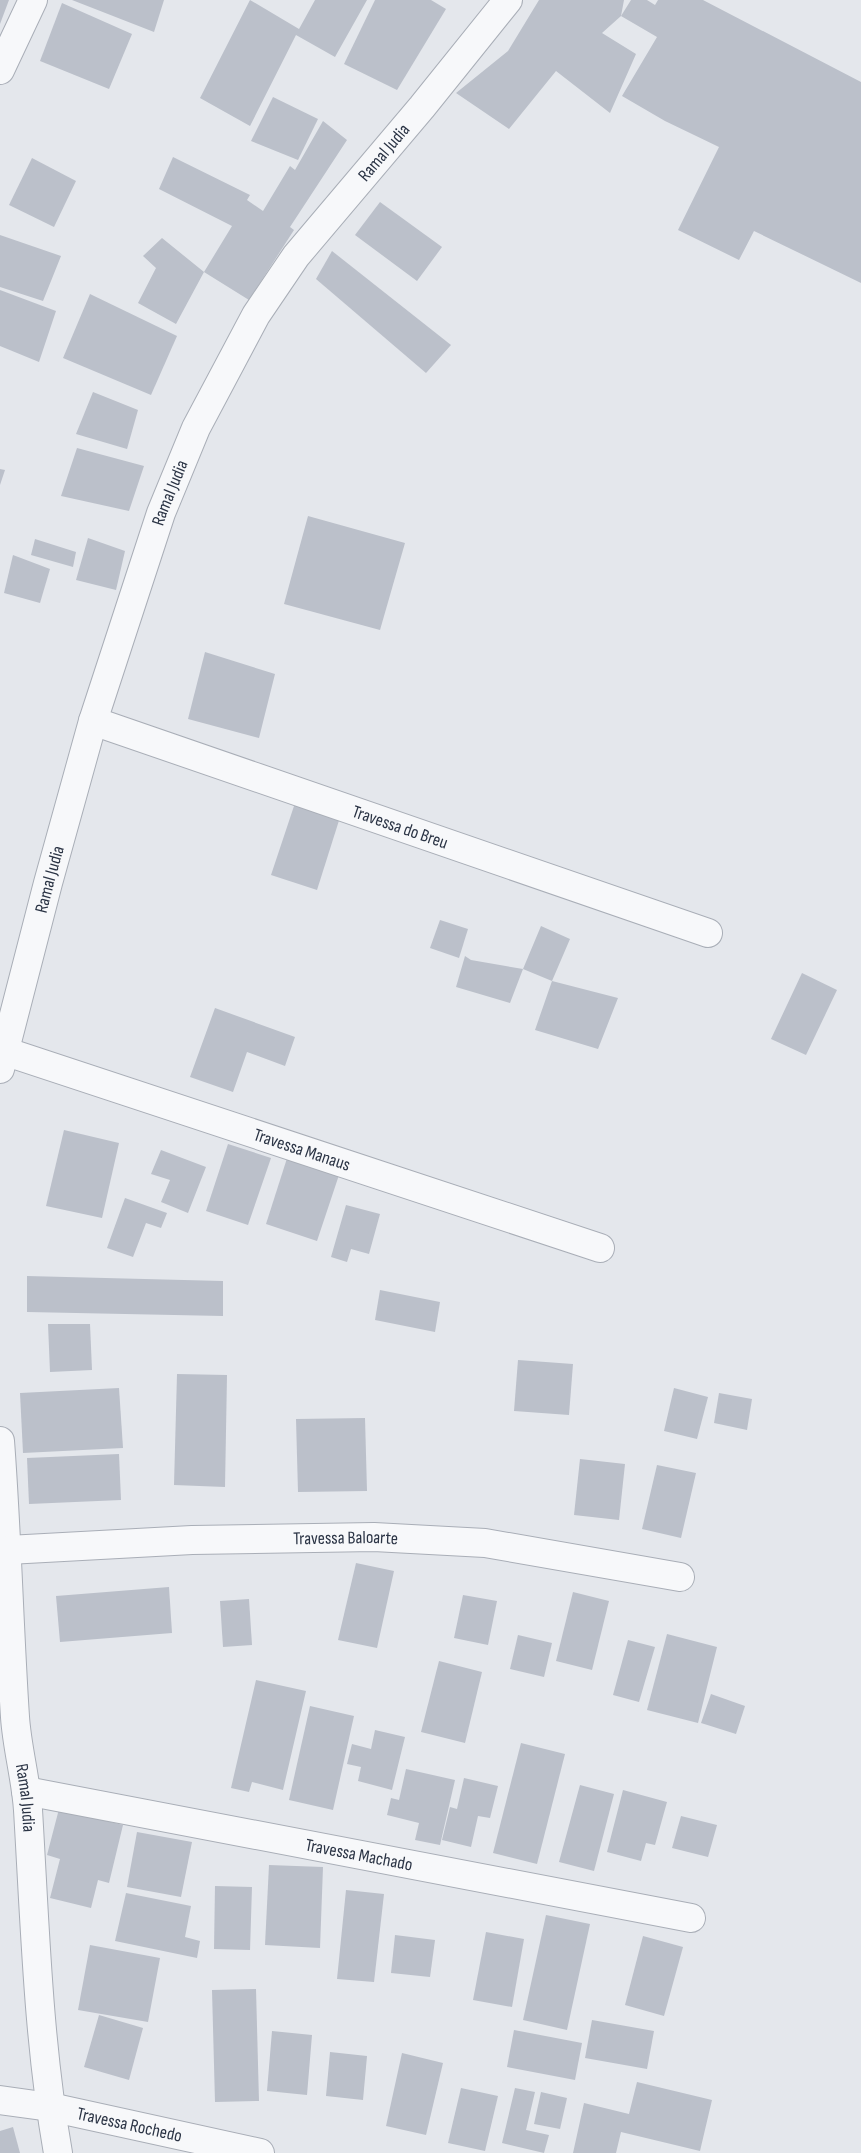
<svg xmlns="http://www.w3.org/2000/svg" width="861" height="2153" font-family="'Sofia Sans Condensed',sans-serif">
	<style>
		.building { fill: #bbc0ca }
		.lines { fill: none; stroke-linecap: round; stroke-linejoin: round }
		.minor-casing { stroke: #a9aeb7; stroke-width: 30 }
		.minor { stroke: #f7f8fa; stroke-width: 28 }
		.labels { text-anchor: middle; stroke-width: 4; stroke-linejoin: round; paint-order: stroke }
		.street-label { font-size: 18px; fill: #2b3445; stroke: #f4f6f9 }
	</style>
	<rect width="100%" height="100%" fill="#e4e7ec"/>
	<g class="building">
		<path d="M 0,0 L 9,0 L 0,24 Z"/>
		<path d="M 72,0 L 164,0 L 154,32 Z"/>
		<path d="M 250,0 L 299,29 L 315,0 L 367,0 L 335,57 L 296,35 L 250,126 L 200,98 Z"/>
		<path d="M 375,0 L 431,0 L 446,9 L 397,90 L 344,64 Z"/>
		<path d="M 539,0 L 624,0 L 621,16 L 602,33 L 636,54 L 610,113 L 556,71 L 509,129 L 456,93 L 508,51 Z"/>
		<path d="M 631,0 L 647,0 L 655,5 L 658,0 L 703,0 L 861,82 L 861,283 L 754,231 L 739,260 L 678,230 L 719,147 L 665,121 L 622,96 L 657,37 L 621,16 Z"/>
		<path d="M 62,3 L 132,34 L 109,89 L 40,61 Z"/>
		<path d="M 273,97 L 318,119 L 298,160 L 251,141 Z"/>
		<path d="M 323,121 L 347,140 L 290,227 L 294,230 L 249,300 L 204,272 L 232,226 L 159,189 L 173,157 L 250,195 L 247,200 L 263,211 L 290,166 L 295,170 Z"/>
		<path d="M 32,158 L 76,181 L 54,227 L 9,205 Z"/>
		<path d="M 380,202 L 442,247 L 417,281 L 355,235 Z"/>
		<path d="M 0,235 L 61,256 L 43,301 L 0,287 Z"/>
		<path d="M 162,238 L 204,272 L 176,324 L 138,303 L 156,268 L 143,256 Z"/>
		<path d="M 332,251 L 451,345 L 426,373 L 316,279 Z"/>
		<path d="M 0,290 L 56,311 L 39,362 L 0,346 Z"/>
		<path d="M 90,294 L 177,336 L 151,395 L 63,358 Z"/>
		<path d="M 93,392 L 138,410 L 127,449 L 76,434 Z"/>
		<path d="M 77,448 L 144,466 L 129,511 L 61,496 Z"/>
		<path d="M 0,469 L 5,470 L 0,485 Z"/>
		<path d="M 308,516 L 405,543 L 380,630 L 284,604 Z"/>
		<path d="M 88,538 L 125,551 L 116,590 L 76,580 Z"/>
		<path d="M 35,539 L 76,552 L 73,567 L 31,555 Z"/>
		<path d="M 13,555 L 50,569 L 40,603 L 4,593 Z"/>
		<path d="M 205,652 L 275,674 L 259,738 L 188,719 Z"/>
		<path d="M 296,800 L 342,811 L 317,890 L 271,875 Z"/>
		<path d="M 440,920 L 468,929 L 459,958 L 430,948 Z"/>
		<path d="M 541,926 L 570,939 L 552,981 L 618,998 L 598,1049 L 535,1030 L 552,981 L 523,969 L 510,1003 L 456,987 L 465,956 L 471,960 L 523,969 Z"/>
		<path d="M 802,973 L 837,990 L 806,1055 L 771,1039 Z"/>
		<path d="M 215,1008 L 295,1037 L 285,1066 L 247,1052 L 233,1092 L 190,1077 Z"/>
		<path d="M 64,1130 L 119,1143 L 102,1218 L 46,1206 Z"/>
		<path d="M 228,1144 L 271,1158 L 248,1225 L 206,1211 Z"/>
		<path d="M 161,1150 L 206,1167 L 188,1213 L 161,1202 L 170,1180 L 151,1174 Z"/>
		<path d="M 289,1152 L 341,1169 L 317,1241 L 266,1224 Z"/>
		<path d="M 125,1198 L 167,1213 L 161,1228 L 146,1223 L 133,1257 L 107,1248 Z"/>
		<path d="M 346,1205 L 380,1214 L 369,1254 L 351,1249 L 347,1262 L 331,1257 Z"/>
		<path d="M 27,1276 L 223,1281 L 223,1316 L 27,1312 Z"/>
		<path d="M 380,1290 L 440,1302 L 435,1332 L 375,1320 Z"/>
		<path d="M 48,1324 L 90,1324 L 92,1370 L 50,1372 Z"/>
		<path d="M 518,1360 L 573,1364 L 569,1415 L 514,1411 Z"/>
		<path d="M 177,1374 L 227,1375 L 225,1487 L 174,1485 Z"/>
		<path d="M 119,1388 L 123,1448 L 23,1453 L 20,1393 Z"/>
		<path d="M 674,1388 L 708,1397 L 697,1439 L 664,1431 Z"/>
		<path d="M 719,1393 L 752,1399 L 747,1430 L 714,1423 Z"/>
		<path d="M 365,1418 L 367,1491 L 298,1492 L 296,1419 Z"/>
		<path d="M 119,1454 L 121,1500 L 29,1504 L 27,1458 Z"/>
		<path d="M 580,1459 L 625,1464 L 619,1520 L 574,1515 Z"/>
		<path d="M 657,1465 L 696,1473 L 681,1538 L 642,1529 Z"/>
		<path d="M 356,1563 L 394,1571 L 377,1648 L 338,1640 Z"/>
		<path d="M 169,1587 L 172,1633 L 60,1642 L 56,1596 Z"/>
		<path d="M 573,1592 L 609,1601 L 592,1670 L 556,1661 Z"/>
		<path d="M 463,1595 L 497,1601 L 488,1645 L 454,1638 Z"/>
		<path d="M 249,1599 L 252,1645 L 223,1647 L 220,1601 Z"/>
		<path d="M 667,1634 L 717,1647 L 698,1723 L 647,1710 Z"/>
		<path d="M 518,1635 L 552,1643 L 544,1677 L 510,1669 Z"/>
		<path d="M 628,1640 L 655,1647 L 639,1702 L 613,1695 Z"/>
		<path d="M 439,1661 L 482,1672 L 465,1743 L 421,1732 Z"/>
		<path d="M 256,1680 L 306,1691 L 283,1790 L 252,1782 L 249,1792 L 231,1788 Z"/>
		<path d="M 711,1694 L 745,1706 L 736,1734 L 701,1723 Z"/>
		<path d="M 310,1706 L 354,1716 L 333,1810 L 289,1800 Z"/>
		<path d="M 375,1730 L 405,1737 L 392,1790 L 358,1781 L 361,1767 L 347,1764 L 352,1744 L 371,1749 Z"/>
		<path d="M 521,1743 L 565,1754 L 537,1864 L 493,1853 Z"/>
		<path d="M 406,1769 L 455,1780 L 440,1845 L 415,1840 L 419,1823 L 387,1815 L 391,1798 L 399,1800 Z"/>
		<path d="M 464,1778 L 498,1786 L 490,1818 L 478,1816 L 471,1847 L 442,1840 L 450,1807 L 457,1809 Z"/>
		<path d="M 580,1785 L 614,1794 L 594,1871 L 559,1862 Z"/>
		<path d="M 623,1790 L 667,1802 L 655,1845 L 646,1843 L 641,1861 L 607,1852 Z"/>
		<path d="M 59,1809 L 123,1825 L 109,1883 L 98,1880 L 91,1908 L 50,1898 L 60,1859 L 47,1855 Z"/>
		<path d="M 681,1816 L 717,1825 L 708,1857 L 672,1848 Z"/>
		<path d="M 137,1832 L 192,1842 L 181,1897 L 127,1887 Z"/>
		<path d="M 269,1865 L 323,1867 L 320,1948 L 265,1945 Z"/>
		<path d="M 215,1886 L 252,1887 L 250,1950 L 214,1949 Z"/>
		<path d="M 346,1890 L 384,1894 L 374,1982 L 337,1979 Z"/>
		<path d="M 126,1893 L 191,1906 L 185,1937 L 200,1941 L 197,1958 L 115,1941 Z"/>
		<path d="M 546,1915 L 590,1924 L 567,2030 L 523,2020 Z"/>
		<path d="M 486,1932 L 524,1939 L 512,2007 L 473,2000 Z"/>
		<path d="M 395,1935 L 435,1940 L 430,1977 L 391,1973 Z"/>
		<path d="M 643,1936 L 683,1947 L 664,2016 L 625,2005 Z"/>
		<path d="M 90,1945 L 160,1958 L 148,2022 L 78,2010 Z"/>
		<path d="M 256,1989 L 259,2101 L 215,2102 L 212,1990 Z"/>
		<path d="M 99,2015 L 143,2028 L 129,2080 L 84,2067 Z"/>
		<path d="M 592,2020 L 654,2031 L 647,2069 L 585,2058 Z"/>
		<path d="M 514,2030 L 582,2043 L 575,2080 L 507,2067 Z"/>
		<path d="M 272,2031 L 312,2035 L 307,2095 L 267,2091 Z"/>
		<path d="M 330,2052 L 367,2056 L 363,2100 L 326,2096 Z"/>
		<path d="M 402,2053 L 443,2063 L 426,2135 L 386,2126 Z"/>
		<path d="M 637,2082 L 712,2100 L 700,2151 L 621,2132 L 616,2153 L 573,2153 L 584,2103 L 629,2114 Z"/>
		<path d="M 461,2088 L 498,2096 L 485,2151 L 448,2143 Z"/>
		<path d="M 515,2088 L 535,2092 L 526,2130 L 549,2135 L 544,2153 L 502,2143 Z"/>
		<path d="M 541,2092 L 567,2098 L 560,2129 L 534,2124 Z"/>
		<path d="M 13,2127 L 20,2153 L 0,2153 L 0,2131 Z"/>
	</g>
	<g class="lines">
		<g class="minor-casing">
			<g id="minor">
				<path d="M 0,70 L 33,0"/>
				<path id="s1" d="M 93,721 L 708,933"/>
				<path id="s2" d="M 4,1051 L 600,1248"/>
				<path id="s3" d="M 0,1069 L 48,883 L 93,721 L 161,513 L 196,428 L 256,315 L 296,256 L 422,107 L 508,0"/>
				<path id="s4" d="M 0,1441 C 7,1533 9,1625 15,1717 C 17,1748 26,1779 28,1810 C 35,1925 38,2040 58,2153"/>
				<path id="s5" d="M 8,1550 L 192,1540 L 374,1537 L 485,1543 L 680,1577"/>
				<path id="s6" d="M 26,1791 L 691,1918"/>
				<path id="s7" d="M 0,2100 L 50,2107 L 260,2153"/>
			</g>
		</g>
		<use href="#minor" class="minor"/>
	</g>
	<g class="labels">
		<g class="street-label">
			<text dy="6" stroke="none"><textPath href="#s3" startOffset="1006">Ramal Judia</textPath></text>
			<text dy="6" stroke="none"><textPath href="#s3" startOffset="601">Ramal Judia</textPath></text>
			<text dy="6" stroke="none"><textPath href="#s1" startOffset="325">Travessa do Breu</textPath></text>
			<text dy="6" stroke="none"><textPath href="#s3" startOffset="196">Ramal Judia</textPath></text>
			<text dy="6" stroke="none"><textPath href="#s2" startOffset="314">Travessa Manaus</textPath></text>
			<text dy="6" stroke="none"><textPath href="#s5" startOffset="338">Travessa Baloarte</textPath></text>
			<text dy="6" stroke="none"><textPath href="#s4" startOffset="358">Ramal Judia</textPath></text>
			<text dy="6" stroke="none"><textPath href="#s6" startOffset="339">Travessa Machado</textPath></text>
			<text dy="6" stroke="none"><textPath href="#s7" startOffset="132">Travessa Rochedo</textPath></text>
		</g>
	</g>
</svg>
